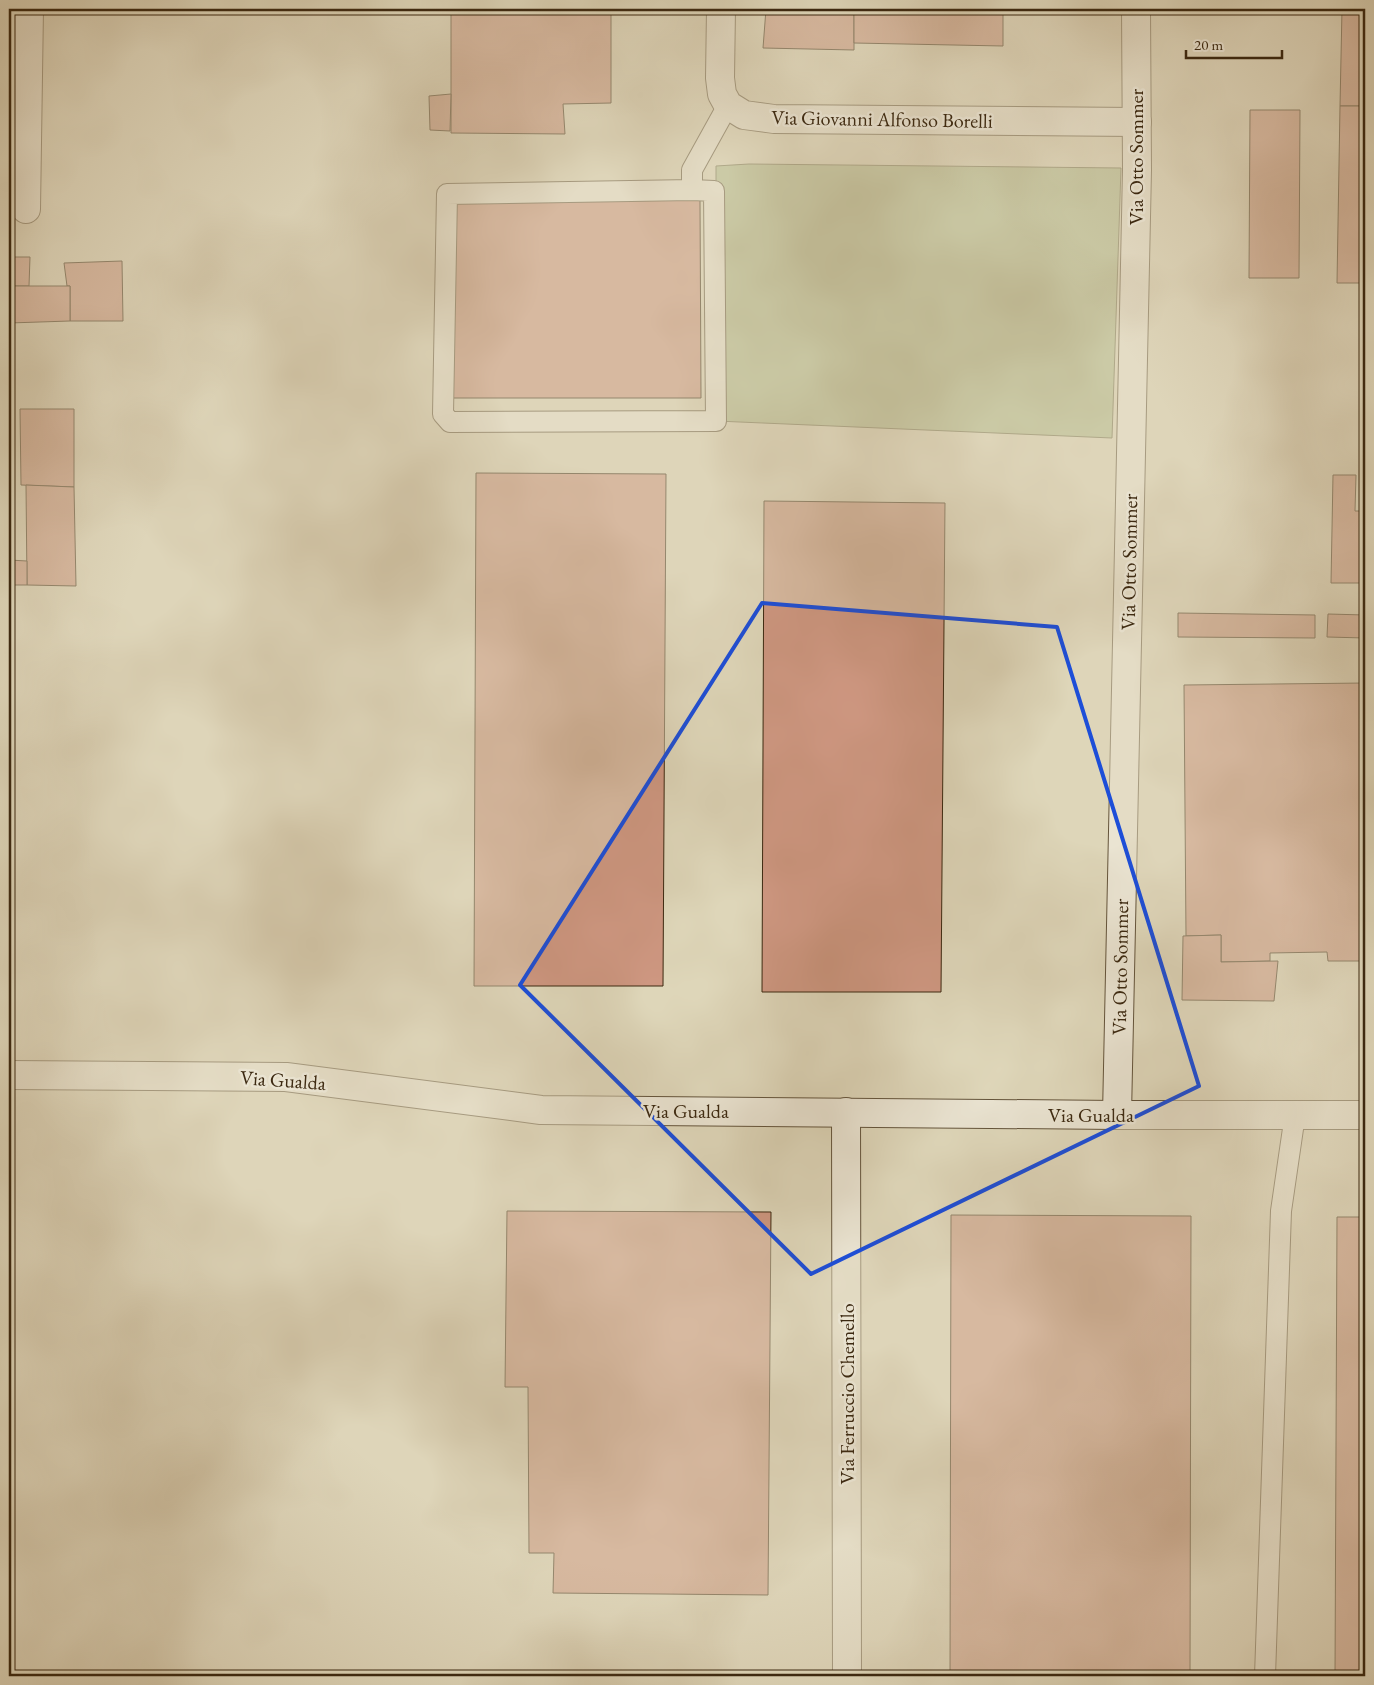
<svg xmlns="http://www.w3.org/2000/svg" width="1374" height="1685" font-family="'EB Garamond',serif">
	<style>
		.green { fill: #b4bd8e; stroke: #787350 }
		.building { fill: #ce9781; stroke: #3c2911 }
		.lines { fill: none; stroke-linecap: round; stroke-linejoin: round }
		.service-casing { stroke: #64543b; stroke-width: 22 }
		.minor-casing { stroke: #64543b; stroke-width: 30 }
		.service { stroke: #eae4d2; stroke-width: 20 }
		.minor { stroke: #eae4d2; stroke-width: 28 }
		.marked { fill: none; stroke: #1d4ed8; stroke-width: 4; stroke-linejoin: round }
		.labels { text-anchor: middle; stroke-width: 5; stroke-linejoin: round; paint-order: stroke }
		.street-label { font-size: 20px; fill: #3c2911; stroke: #eae4d2 }
	</style>
	<rect width="100%" height="100%" fill="#ded6b9"/>
	<filter id="stains"><feTurbulence type="fractalNoise" baseFrequency=".004" numOctaves="4"/><feColorMatrix values="0 0 0 0 .2 0 0 0 0 .09 0 0 0 0 .02 0 0 0 .5 -.17"/></filter>
	<radialGradient id="worn" r=".72"><stop offset=".6" stop-color="#630" stop-opacity="0"/><stop offset="1" stop-color="#630" stop-opacity=".3"/></radialGradient>
	<path class="green" d="M 749,164 L 1121,168 L 1112,438 L 716,421 L 716,166 Z"/>
	<g class="building">
		<path d="M 451,9 L 611,9 L 611,103 L 563,104 L 565,134 L 451,133 Z"/>
		<path d="M 766,9 L 854,9 L 854,50 L 763,48 Z"/>
		<path d="M 854,9 L 1003,9 L 1003,46 L 854,43 Z"/>
		<path d="M 1342,9 L 1365,9 L 1365,106 L 1340,106 Z"/>
		<path d="M 451,94 L 450,131 L 430,130 L 429,96 Z"/>
		<path d="M 1340,106 L 1365,106 L 1365,283 L 1337,283 Z"/>
		<path d="M 1250,110 L 1300,110 L 1299,278 L 1249,278 Z"/>
		<path d="M 456,200 L 700,200 L 701,398 L 449,398 Z"/>
		<path d="M 9,257 L 30,257 L 29,286 L 9,286 Z"/>
		<path d="M 122,261 L 123,321 L 70,321 L 70,286 L 67,286 L 64,263 Z"/>
		<path d="M 9,286 L 70,286 L 70,321 L 9,323 Z"/>
		<rect x="1363" y="403" width="2" height="21"/>
		<path d="M 20,409 L 74,409 L 74,487 L 21,485 Z"/>
		<path d="M 476,473 L 666,474 L 663,986 L 474,986 Z"/>
		<path d="M 1333,475 L 1356,475 L 1355,511 L 1365,511 L 1365,583 L 1331,583 Z"/>
		<path d="M 26,485 L 74,487 L 76,586 L 27,585 Z"/>
		<path d="M 764,501 L 945,503 L 941,992 L 762,992 Z"/>
		<path d="M 9,560 L 27,561 L 27,585 L 9,585 Z"/>
		<path d="M 1178,613 L 1315,615 L 1315,638 L 1178,637 Z"/>
		<path d="M 1328,614 L 1365,615 L 1365,638 L 1327,637 Z"/>
		<path d="M 1365,683 L 1365,961 L 1328,961 L 1327,952 L 1270,953 L 1270,961 L 1221,962 L 1221,935 L 1186,936 L 1184,685 Z"/>
		<path d="M 1221,935 L 1221,962 L 1278,961 L 1274,1001 L 1182,1000 L 1183,936 Z"/>
		<path d="M 507,1211 L 771,1212 L 768,1595 L 553,1593 L 554,1553 L 529,1553 L 528,1387 L 505,1387 Z"/>
		<path d="M 951,1215 L 1191,1216 L 1190,1676 L 950,1676 Z"/>
		<path d="M 1337,1217 L 1365,1217 L 1365,1676 L 1335,1676 Z"/>
	</g>
	<g class="lines">
		<g class="service-casing">
			<g id="service">
				<path d="M 692,190 L 714,191 L 716,421 L 450,422 L 443,414 L 447,194 L 692,190 L 692,170 L 728,105"/>
				<path d="M 1265,1676 L 1281,1211 L 1295,1115"/>
			</g>
		</g>
		<g class="minor-casing">
			<g id="minor">
				<path d="M 721,9 L 720,78 L 722,94 L 728,105 L 744,115 L 774,119 L 1137,122"/>
				<path d="M 26,209 L 29,9"/>
				<path d="M 9,1075 L 286,1077 L 541,1110 L 1117,1115 L 1365,1115"/>
				<path d="M 846,1112 L 847,1676"/>
				<path d="M 1117,1115 L 1137,170 L 1136,9"/>
			</g>
		</g>
		<use href="#service" class="service"/>
		<use href="#minor" class="minor"/>
	</g>
	<path d="M0 0H1374V1685H0ZM 762,603 L 1057,627 L 1199,1086 L 811,1274 L 520,985 Z" fill="#ded6b9" fill-opacity=".55" fill-rule="evenodd"/>
	<path class="marked" d="M 762,603 L 1057,627 L 1199,1086 L 811,1274 L 520,985 Z"/>
	<g class="labels">
		<g class="street-label">
			<text transform="translate(882 119) rotate(1)" y="7">Via Giovanni Alfonso Borelli</text>
			<text transform="translate(1136 157) rotate(-90)" y="7">Via Otto Sommer</text>
			<text transform="translate(1129 562) rotate(-89)" y="7">Via Otto Sommer</text>
			<text transform="translate(1120 967) rotate(-89)" y="7">Via Otto Sommer</text>
			<text transform="translate(283 1080) rotate(4)" y="7">Via Gualda</text>
			<text x="686" y="1118">Via Gualda</text>
			<text x="1091" y="1122">Via Gualda</text>
			<text transform="translate(847 1394) rotate(-90)" y="7">Via Ferruccio Chemello</text>
		</g>
	</g>
	<rect width="1374" height="1685" fill="none" stroke="#ded6b9" stroke-width="30"/>
	<rect x="10" y="10" width="1354" height="1665" fill="none" stroke="#3c2911" stroke-width="2.5"/>
	<rect x="15" y="15" width="1344" height="1655" fill="none" stroke="#3c2911"/>
	<path d="M1186 50v8h96v-8" fill="none" stroke="#3c2911" stroke-width="2.5"/>
	<text x="1194" y="50" font-size="15" fill="#3c2911" stroke="#eae4d2" stroke-width="4" paint-order="stroke">20 m</text>
	<rect width="100%" height="100%" filter="url(#stains)"/>
	<rect width="100%" height="100%" fill="url(#worn)"/>
</svg>
